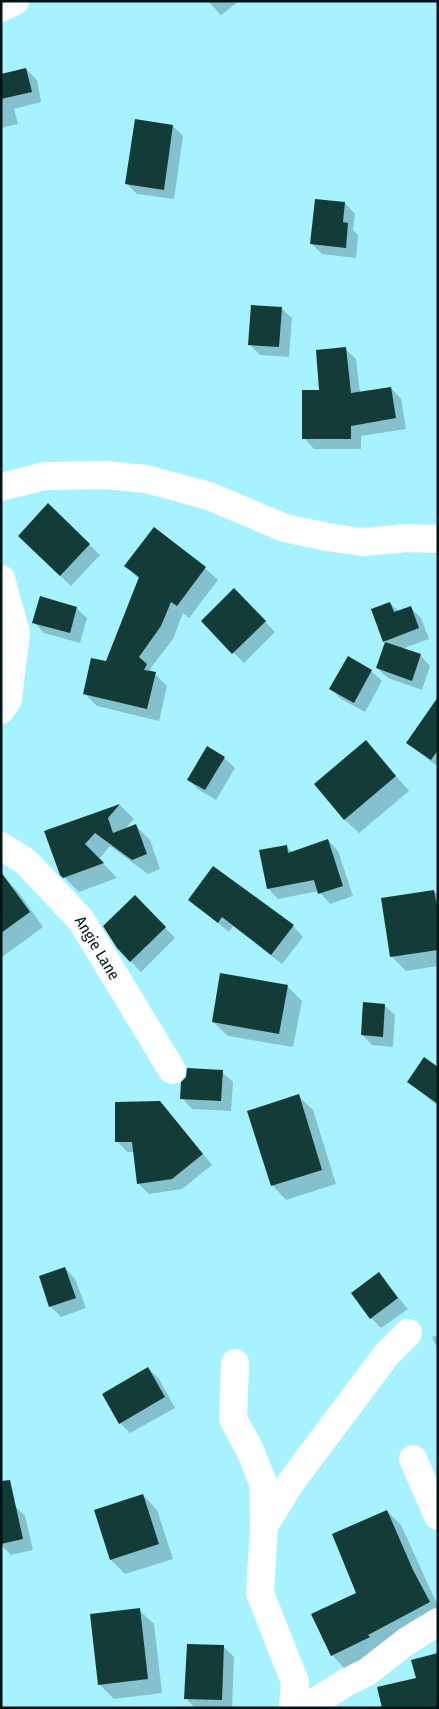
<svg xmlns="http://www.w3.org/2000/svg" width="439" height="1709" font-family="'Fira Sans Condensed',sans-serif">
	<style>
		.shadow { fill: #0003 }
		.building { fill: #133c39 }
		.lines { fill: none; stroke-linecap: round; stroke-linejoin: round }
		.minor { stroke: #fff; stroke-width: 28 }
		.labels { text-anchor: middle; stroke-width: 5; stroke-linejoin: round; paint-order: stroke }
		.street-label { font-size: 16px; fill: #011518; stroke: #d5f8fe }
	</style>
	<rect width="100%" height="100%" fill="#a7f2ff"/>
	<g class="shadow">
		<path d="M 208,1 L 239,1 L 221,15 Z"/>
		<path d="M 26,69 L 37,80 L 41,102 L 14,109 L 18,124 L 1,128 L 1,75 Z"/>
		<path d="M 173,126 L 183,136 L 174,199 L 137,194 L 126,183 Z"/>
		<path d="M 345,203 L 355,214 L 353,230 L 358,235 L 356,258 L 322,254 L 312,244 Z"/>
		<path d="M 281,308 L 292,318 L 289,357 L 260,355 L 250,345 Z"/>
		<path d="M 345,349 L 356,359 L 360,393 L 391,388 L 401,399 L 406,429 L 361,436 L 361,449 L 314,449 L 304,438 L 320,391 Z"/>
		<path d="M 49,505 L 100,555 L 71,586 L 30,547 Z"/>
		<path d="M 154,529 L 205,568 L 218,580 L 189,618 L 183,613 L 173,639 L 150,669 L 167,686 L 159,721 L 97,706 L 85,694 L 107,663 L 139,579 L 126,566 Z"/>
		<path d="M 234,590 L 275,632 L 244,663 L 202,621 Z"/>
		<path d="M 390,603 L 399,612 L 411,608 L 421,618 L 429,639 L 401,649 L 420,655 L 430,666 L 422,690 L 388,678 L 377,668 L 386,642 Z"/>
		<path d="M 76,608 L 87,618 L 80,643 L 44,633 L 34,622 Z"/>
		<path d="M 371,671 L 382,681 L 365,712 L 341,699 L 331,689 Z"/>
		<path d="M 438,721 L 438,767 L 407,743 Z"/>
		<path d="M 366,742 L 409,791 L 359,833 L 344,819 Z"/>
		<path d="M 224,758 L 235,768 L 216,800 L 199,790 L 189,780 Z"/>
		<path d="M 120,805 L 134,819 L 124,830 L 136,826 L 150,840 L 160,869 L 148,874 L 110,846 L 99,859 L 117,878 L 79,892 L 61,874 L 46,832 Z"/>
		<path d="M 328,840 L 338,851 L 353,896 L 330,904 L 319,891 L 278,899 L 268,888 L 286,846 L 293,853 Z"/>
		<path d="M 5,878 L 19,893 L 43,927 L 1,958 L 1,881 Z"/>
		<path d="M 434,891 L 438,895 L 438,966 L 406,971 L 391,956 Z"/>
		<path d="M 135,896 L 175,938 L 141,972 L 118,948 Z"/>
		<path d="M 190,900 L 293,926 L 303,937 L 282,964 L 233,926 L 229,932 Z"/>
		<path d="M 287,986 L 302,1001 L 293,1047 L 228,1036 L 213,1022 Z"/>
		<path d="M 384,1005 L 395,1015 L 393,1047 L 372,1045 L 362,1035 Z"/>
		<path d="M 438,1069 L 438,1106 L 408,1082 Z"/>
		<path d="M 222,1072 L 233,1082 L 231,1111 L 192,1109 L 182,1098 Z"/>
		<path d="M 298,1096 L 313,1110 L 336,1184 L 286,1200 L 272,1185 Z"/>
		<path d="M 160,1102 L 212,1165 L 182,1189 L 149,1194 L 138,1183 L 134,1152 L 127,1152 L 117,1141 Z"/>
		<path d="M 65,1268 L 75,1279 L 86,1308 L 61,1317 L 51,1307 L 40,1277 Z"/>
		<path d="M 379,1274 L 408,1309 L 381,1328 L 371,1318 Z"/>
		<path d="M 438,1335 L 438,1350 L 432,1337 Z"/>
		<path d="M 148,1368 L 159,1379 L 175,1408 L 130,1433 L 120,1423 Z"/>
		<path d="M 143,1495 L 157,1510 L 173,1559 L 125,1574 L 111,1560 L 95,1511 Z"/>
		<path d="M 15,1506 L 25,1516 L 33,1550 L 11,1555 L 1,1545 L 1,1509 Z"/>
		<path d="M 387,1511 L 401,1525 L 438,1606 L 438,1618 L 345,1669 L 332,1655 L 358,1593 Z"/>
		<path d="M 139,1610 L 154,1624 L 162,1693 L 114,1699 L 100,1685 L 91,1615 Z"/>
		<path d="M 223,1646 L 234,1657 L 232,1708 L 195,1708 L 186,1698 Z"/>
	</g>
	<g class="building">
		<path d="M 26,68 L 32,92 L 1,99 L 1,74 Z"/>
		<path d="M 135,119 L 173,125 L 164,190 L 125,184 Z"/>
		<path d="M 315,199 L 345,202 L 343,222 L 348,223 L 346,248 L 310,244 Z"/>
		<path d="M 251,305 L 282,307 L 279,347 L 248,345 Z"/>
		<path d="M 346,347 L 351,393 L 391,387 L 396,418 L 351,426 L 351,439 L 302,439 L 302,390 L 319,390 L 316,350 Z"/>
		<path d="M 48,503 L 90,544 L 60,576 L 18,536 Z"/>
		<path d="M 154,527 L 206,567 L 177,606 L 171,602 L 161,626 L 139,657 L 147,664 L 144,670 L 156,672 L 147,709 L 83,694 L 91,658 L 106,661 L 139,577 L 124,566 Z"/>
		<path d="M 234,588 L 266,621 L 232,654 L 201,621 Z"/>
		<path d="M 40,596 L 77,607 L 70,633 L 32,623 Z"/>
		<path d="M 390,602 L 394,612 L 411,606 L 419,628 L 383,642 L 371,609 Z"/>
		<path d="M 385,642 L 421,654 L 412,681 L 376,668 Z"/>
		<path d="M 348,656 L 372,670 L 354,703 L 329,689 Z"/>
		<path d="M 438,697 L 438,750 L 431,760 L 406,743 Z"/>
		<path d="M 366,740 L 396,776 L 344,820 L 314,784 Z"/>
		<path d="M 207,746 L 225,757 L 205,790 L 187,780 Z"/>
		<path d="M 120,804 L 108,818 L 113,833 L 136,824 L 147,854 L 132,860 L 95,833 L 85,844 L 104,863 L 63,878 L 60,875 L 44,831 Z"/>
		<path d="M 328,839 L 343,886 L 318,894 L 314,880 L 267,889 L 259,850 L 287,845 L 288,853 Z"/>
		<path d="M 213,866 L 294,925 L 271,955 L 222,917 L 218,923 L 188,900 Z"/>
		<path d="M 1,872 L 30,912 L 1,933 Z"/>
		<path d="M 434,890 L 438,911 L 438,950 L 390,957 L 381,898 Z"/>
		<path d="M 135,895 L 166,927 L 130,962 L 117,948 L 103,926 Z"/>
		<path d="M 220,973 L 288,985 L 279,1034 L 212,1022 Z"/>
		<path d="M 363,1002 L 385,1004 L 383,1037 L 361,1035 Z"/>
		<path d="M 424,1057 L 438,1067 L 438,1104 L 407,1082 Z"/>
		<path d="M 187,1068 L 223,1070 L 221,1101 L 180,1099 L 181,1082 L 186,1077 Z"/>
		<path d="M 299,1094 L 322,1170 L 271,1186 L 247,1111 Z"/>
		<path d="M 160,1101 L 203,1154 L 172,1179 L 137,1184 L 132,1142 L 115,1142 L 115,1102 Z"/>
		<path d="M 65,1267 L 76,1298 L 49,1307 L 39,1276 Z"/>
		<path d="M 379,1272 L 398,1298 L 370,1319 L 351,1293 Z"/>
		<path d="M 148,1367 L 165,1397 L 119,1424 L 102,1394 Z"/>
		<path d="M 10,1480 L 23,1539 L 1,1544 L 1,1481 Z"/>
		<path d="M 143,1494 L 159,1544 L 110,1560 L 94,1510 Z"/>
		<path d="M 387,1510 L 413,1570 L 430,1602 L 368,1635 L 370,1637 L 331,1656 L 311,1614 L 356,1593 L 332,1534 Z"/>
		<path d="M 140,1608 L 148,1679 L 98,1685 L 90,1614 Z"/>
		<path d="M 187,1644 L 224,1645 L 222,1700 L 184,1699 Z"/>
		<path d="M 438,1653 L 438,1708 L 382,1708 L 377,1687 L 416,1678 L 411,1660 Z"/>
	</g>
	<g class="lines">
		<g class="minor">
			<path d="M 1,8 L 15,1"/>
			<path d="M 1,487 L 45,476 L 106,475 L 146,479 L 209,496 L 285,528 L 327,537 L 363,542 L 407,538 L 438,539"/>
			<path d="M 1,579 L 16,633 L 8,699 L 1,710"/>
			<path id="s1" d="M 1,846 L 25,861 L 81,920 L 172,1070"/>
			<path d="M 235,1363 L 233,1419 L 250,1450 L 263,1483 L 264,1526 L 260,1593 L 295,1682 L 293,1708"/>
			<path d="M 413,1459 L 438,1516"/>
			<path d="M 264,1526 L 291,1482 L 386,1355 L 408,1333"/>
			<path d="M 305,1708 L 347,1682 L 367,1672 L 407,1641 L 438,1622"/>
		</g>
	</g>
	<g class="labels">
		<g class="street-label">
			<text dy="6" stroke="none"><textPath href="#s1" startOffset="142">Angie Lane</textPath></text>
		</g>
	</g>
	<rect width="439" height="1709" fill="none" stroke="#011518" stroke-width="5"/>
</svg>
